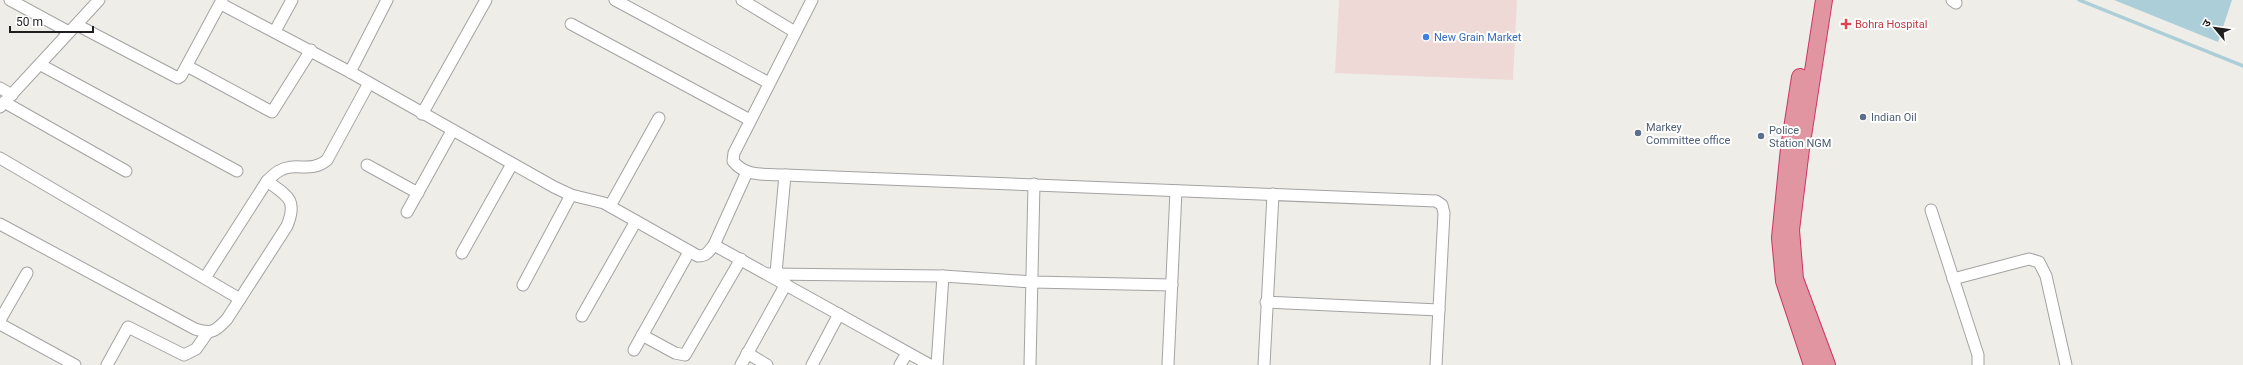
<svg xmlns="http://www.w3.org/2000/svg" width="2243" height="365" font-family="Roboto,'Noto Sans Devanagari',sans-serif">
	<style>
		.commercial { fill: #efd9d7 }
		.water { fill: #abced9 }
		.lines { fill: none; stroke-linecap: round; stroke-linejoin: round }
		.stream { stroke: #abced9; stroke-width: 3.5 }
		.minor-casing { stroke: #a3a3a3; stroke-width: 13 }
		.highway-casing { stroke: #cd3465; stroke-width: 18 }
		.minor { stroke: #fff; stroke-width: 11 }
		.highway { stroke: #e095a1; stroke-width: 16 }
		.health-dot { fill: #e0444e; stroke: #fff; stroke-width: 1.5 }
		.shop-dot { fill: #3f7fe0; stroke: #fff; stroke-width: 1.5 }
		.service-dot { fill: #5c6f8a; stroke: #fff; stroke-width: 1.5 }
		.labels { text-anchor: middle; stroke-width: 4; stroke-linejoin: round; paint-order: stroke }
		.health-label { font-size: 11px; fill: #be3a42; stroke: #fff; text-anchor: start }
		.shop-label { font-size: 11px; fill: #366cbe; stroke: #fff; text-anchor: start }
		.service-label { font-size: 11px; fill: #4e5e75; stroke: #fff; text-anchor: start }
	</style>
	<rect width="100%" height="100%" fill="#efede7"/>
	<path class="commercial" d="M 1339,0 L 1517,0 L 1513,80 L 1335,73 Z"/>
	<path class="water" d="M 2114,0 L 2232,0 L 2218,42 Z"/>
	<g class="lines">
		<path class="stream" d="M 2079,0 L 2243,66"/>
		<g class="minor-casing">
			<g id="minor">
				<path d="M 10,0 L 69,32"/>
				<path d="M 615,0 L 769,83"/>
				<path d="M 742,0 L 795,32"/>
				<path d="M 812,0 L 734,153 L 733,161 C 745,177 765,174 785,175 L 1436,201 L 1442,205 L 1444,213 L 1436,365"/>
				<path d="M 1952,0 L 1956,3"/>
				<path d="M 221,4 L 350,72 L 554,187 L 571,195 L 604,203 L 698,256 C 707,256 709,251 714,245 L 747,172"/>
				<path d="M 571,24 L 750,120"/>
				<path d="M 77,25 L 178,78 L 181,76 L 222,0"/>
				<path d="M 275,31 L 292,0"/>
				<path d="M 41,65 L 237,171"/>
				<path d="M 187,66 L 272,112 L 311,50"/>
				<path d="M 350,72 L 387,0"/>
				<path d="M 0,88 L 12,95"/>
				<path d="M 4,102 L 126,171"/>
				<path d="M 0,107 L 99,0"/>
				<path d="M 422,114 L 486,0"/>
				<path d="M 0,158 L 240,299"/>
				<path d="M 367,165 L 418,193"/>
				<path d="M 610,206 L 659,118"/>
				<path d="M 1931,210 L 1978,355 L 1978,365"/>
				<path d="M 407,212 L 452,131"/>
				<path d="M 0,224 L 195,329 C 212,334 215,332 227,319 L 287,226 C 298,199 287,196 267,181"/>
				<path d="M 714,245 L 930,365"/>
				<path d="M 462,253 L 512,164"/>
				<path d="M 776,273 L 785,175"/>
				<path d="M 768,274 L 943,276 L 1033,282 L 1172,285"/>
				<path d="M 205,278 L 267,181 C 271,177 275,173 279,171 C 296,161 310,174 327,160 L 369,83"/>
				<path d="M 1953,279 L 2029,259 L 2039,262 L 2046,276 L 2066,365"/>
				<path d="M 523,285 L 571,195"/>
				<path d="M 1266,302 L 1439,310"/>
				<path d="M 582,316 L 636,221"/>
				<path d="M 0,320 L 27,273"/>
				<path d="M 0,324 L 75,365"/>
				<path d="M 642,335 L 675,353 L 685,355 L 741,259"/>
				<path d="M 634,350 L 689,252"/>
				<path d="M 747,353 L 767,365"/>
				<path d="M 107,365 L 128,327 L 184,355 L 196,349 L 208,332"/>
				<path d="M 741,365 L 786,284"/>
				<path d="M 812,365 L 839,314"/>
				<path d="M 900,365 L 907,353"/>
				<path d="M 937,365 L 943,276"/>
				<path d="M 1030,365 L 1034,184"/>
				<path d="M 1168,365 L 1176,191"/>
				<path d="M 1264,365 L 1273,194"/>
			</g>
		</g>
		<g class="highway-casing">
			<g id="highway">
				<path d="M 1824,0 L 1801,149 L 1791,230 L 1795,279 L 1827,365"/>
				<path d="M 1800,77 L 1789,148 L 1780,238 L 1784,281 L 1812,365"/>
			</g>
		</g>
		<use href="#minor" class="minor"/>
		<use href="#highway" class="highway"/>
	</g>
	<path class="health-dot" d="M1844 18h4v4h4v4h-4v4h-4v-4h-4v-4h4z"/>
	<circle class="shop-dot" cx="1426" cy="37" r="4"/>
	<g class="service-dot">
		<circle cx="1863" cy="117" r="4"/>
		<circle cx="1638" cy="133" r="4"/>
		<circle cx="1761" cy="136" r="4"/>
	</g>
	<g class="labels">
		<g class="health-label">
			<text x="1855" y="28">Bohra Hospital</text>
		</g>
		<g class="shop-label">
			<text x="1434" y="41">New Grain Market</text>
		</g>
		<g class="service-label">
			<text x="1871" y="121">Indian Oil</text>
			<text x="1646" y="131">Markey<tspan x="1646" dy="13">Committee office</tspan></text>
			<text x="1769" y="134">Police<tspan x="1769" dy="13">Station NGM</tspan></text>
		</g>
	</g>
	<g transform="translate(2215 28) rotate(299)" stroke="#ffffff" stroke-width="3" paint-order="stroke">
	<path d="M0-3L7 15L0 10L-7 15Z" fill="#1f1f1f"/>
	<text y="-6" font-size="11" font-weight="bold" text-anchor="middle" fill="#1f1f1f">उ</text>
	</g>
	<path d="M10 26v6h83v-6" fill="none" stroke="#1f1f1f" stroke-width="2"/>
	<text x="16" y="26" font-size="12" fill="#1f1f1f" stroke="#ffffff" stroke-width="3" paint-order="stroke">50 m</text>
</svg>
